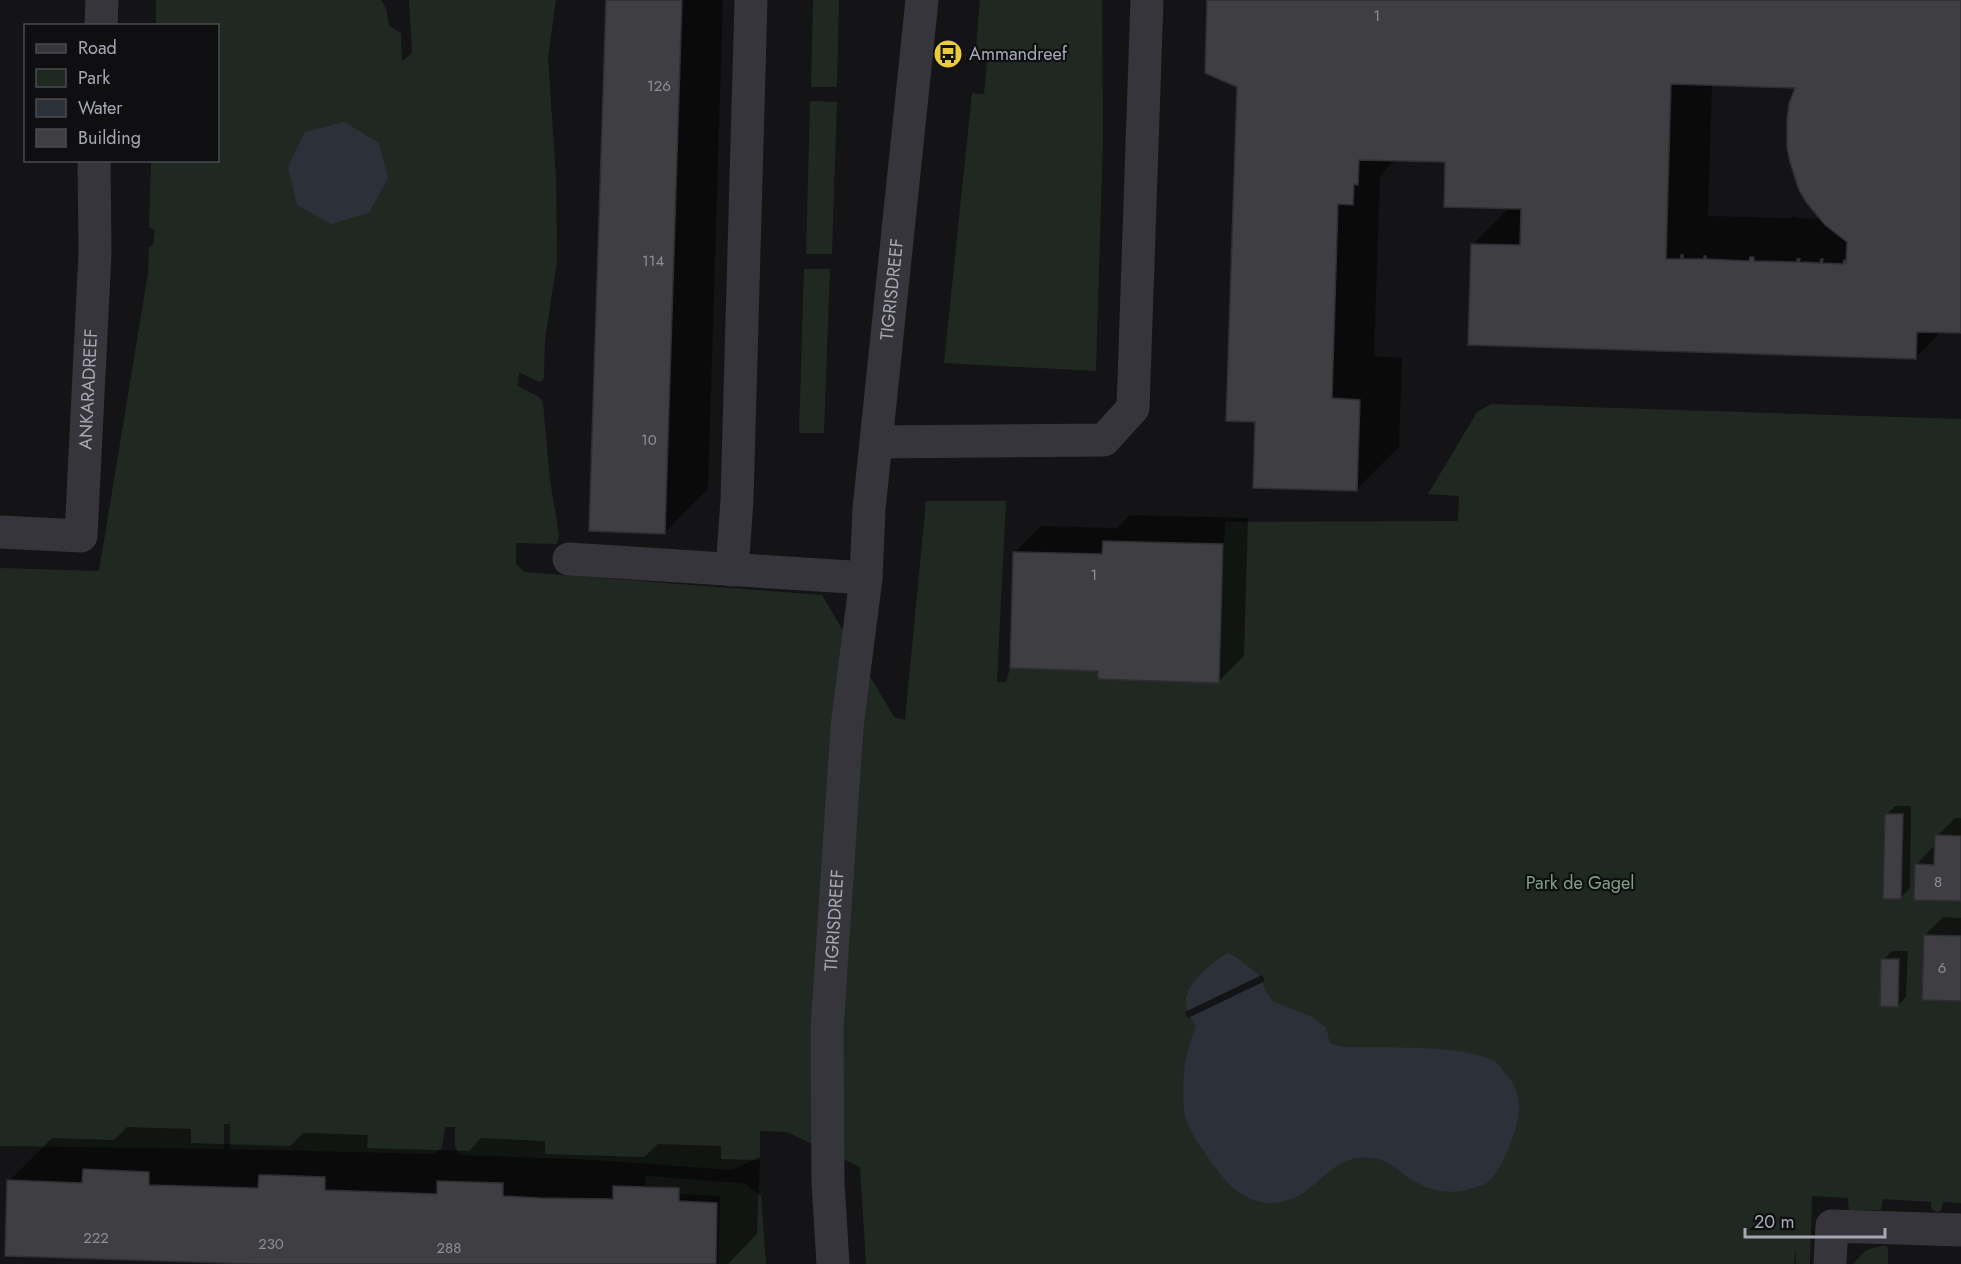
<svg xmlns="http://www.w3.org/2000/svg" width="1961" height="1264" font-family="Jost,sans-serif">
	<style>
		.green { fill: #202822 }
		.water { fill: #2b3039 }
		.pier { fill: #141416 }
		.shadow { fill: #0007; fill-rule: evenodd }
		.building { fill: #3f3e43; stroke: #2f2e32; stroke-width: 1.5; fill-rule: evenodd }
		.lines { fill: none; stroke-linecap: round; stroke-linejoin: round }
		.minor { stroke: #35353b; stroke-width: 33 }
		.labels { text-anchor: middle; stroke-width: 4.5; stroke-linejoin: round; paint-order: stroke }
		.number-label { font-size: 15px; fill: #8c8e98 }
		.poi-label { font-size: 18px; fill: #a6a8b5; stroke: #0f0f11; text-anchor: start }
		.street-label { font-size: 18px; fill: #a6a8b5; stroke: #0f0f11 }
		.park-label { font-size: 18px; fill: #7ea086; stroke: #0f0f11 }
	</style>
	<rect width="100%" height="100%" fill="#141416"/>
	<g class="green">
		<path d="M 156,0 L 381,0 L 386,8 L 389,26 L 401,33 L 402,61 L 411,54 L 412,50 L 409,0 L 556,0 L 548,58 L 556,177 L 557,261 L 545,340 L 544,377 L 542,381 L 539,382 L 519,372 L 518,386 L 539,397 L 543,403 L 550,480 L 559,535 L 557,544 L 516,543 L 516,564 L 524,572 L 822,595 L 894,717 L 905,720 L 926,501 L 1006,501 L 997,682 L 1006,682 L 1010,668 L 1098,671 L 1098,679 L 1218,683 L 1225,522 L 1458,521 L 1459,496 L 1428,494 L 1477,412 L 1491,404 L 1961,419 L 1961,1203 L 1943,1202 L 1941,1211 L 1936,1212 L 1931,1208 L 1931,1202 L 1883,1199 L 1881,1210 L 1849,1210 L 1848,1198 L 1812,1196 L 1810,1264 L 1796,1264 L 1796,1248 L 1794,1264 L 866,1264 L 860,1167 L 787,1132 L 760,1131 L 760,1157 L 732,1170 L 596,1160 L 460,1155 L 455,1146 L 455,1127 L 445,1127 L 442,1148 L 433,1154 L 230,1149 L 230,1124 L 224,1124 L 224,1149 L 0,1146 L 0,568 L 99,571 L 148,273 L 149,247 L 153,245 L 155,231 L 149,227 L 151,161 L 218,160 L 218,26 L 156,25 Z"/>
		<path d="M 813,0 L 839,0 L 837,87 L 811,87 Z"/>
		<path d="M 980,0 L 1102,0 L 1103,137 L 1096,371 L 944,363 L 972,93 L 984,94 L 987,61 L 975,58 Z"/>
		<path d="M 810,101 L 837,102 L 832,254 L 806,254 Z"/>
		<path d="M 804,269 L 830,269 L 824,433 L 799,433 Z"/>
		<path d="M 646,1176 L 740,1183 L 745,1184 L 761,1196 L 766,1264 L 718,1264 L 720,1196 L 679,1194 L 679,1188 L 645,1186 Z"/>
		<path d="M 1885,1245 L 1888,1248 L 1888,1264 L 1853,1264 L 1866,1250 Z"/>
	</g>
	<g class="water">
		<path d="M 344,122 L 379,143 L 388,178 L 369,213 L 331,224 L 297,205 L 288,167 L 305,132 Z"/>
		<path d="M 1227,953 L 1236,957 L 1259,975 L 1266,991 L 1274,1002 L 1312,1017 L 1326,1028 L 1330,1043 L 1343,1047 C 1376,1048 1477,1043 1499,1065 C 1503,1069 1506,1075 1510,1079 C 1523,1097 1520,1120 1512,1139 C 1507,1153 1500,1172 1488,1182 C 1483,1186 1472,1188 1466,1190 C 1451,1194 1432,1191 1418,1183 C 1395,1171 1387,1154 1358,1158 C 1326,1162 1315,1196 1281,1202 C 1242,1209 1219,1175 1201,1147 C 1194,1137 1185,1122 1184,1110 C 1181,1081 1185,1052 1196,1026 C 1191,1018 1185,1008 1186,999 C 1189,980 1212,963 1227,953 Z"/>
	</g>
	<path class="pier" d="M 1262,975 L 1265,981 L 1188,1018 L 1187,1017 L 1185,1012 Z"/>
	<g class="shadow">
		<path d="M 607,0 L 723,0 L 708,489 L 665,532 Z"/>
		<path d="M 1208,0 L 1961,0 L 1961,332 L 1942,331 L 1916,358 L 1472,245 L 1510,207 L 1446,161 L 1395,160 L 1380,176 L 1374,356 L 1402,358 L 1399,447 L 1356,490 L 1256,421 L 1239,86 ZM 1712,84 L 1797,87 L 1822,219 L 1796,218 L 1796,215 L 1791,218 L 1708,216 Z"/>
		<path d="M 1130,515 L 1248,518 L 1244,656 L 1218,682 L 1100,669 L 1015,552 L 1041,526 L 1117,528 Z"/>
		<path d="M 1895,806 L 1911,806 L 1910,888 L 1901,897 L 1886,815 Z"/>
		<path d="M 1955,818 L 1961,818 L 1961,900 L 1916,865 L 1934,846 L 1936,847 L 1937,836 Z"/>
		<path d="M 1943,917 L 1961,918 L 1961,1000 L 1925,935 Z"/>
		<path d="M 1892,951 L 1908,951 L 1906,997 L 1898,1006 L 1883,960 Z"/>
		<path d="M 127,1127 L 191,1129 L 191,1143 L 290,1146 L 303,1133 L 313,1133 L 368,1135 L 367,1148 L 469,1151 L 481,1138 L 545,1141 L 545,1154 L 644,1157 L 658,1144 L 721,1146 L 721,1159 L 760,1160 L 757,1234 L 728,1264 L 305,1264 L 9,1181 L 52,1138 L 114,1140 Z"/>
	</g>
	<g class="building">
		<path d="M 606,0 L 682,0 L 665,534 L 589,531 Z"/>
		<path d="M 1207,0 L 1961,0 L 1961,333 L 1917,332 L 1916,359 L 1468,345 L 1471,244 L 1520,245 L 1521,209 L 1444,207 L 1445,162 L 1359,160 L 1358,185 L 1354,184 L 1353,205 L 1338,204 L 1332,398 L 1360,400 L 1357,491 L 1253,488 L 1255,422 L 1226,421 L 1237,87 L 1205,73 ZM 1671,84 L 1795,88 L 1789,104 L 1787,119 L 1787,148 L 1790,162 L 1799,190 L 1806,202 L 1825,225 L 1847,242 L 1846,264 L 1846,260 L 1844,260 L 1843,264 L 1822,263 L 1823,259 L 1821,259 L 1820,263 L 1799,262 L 1800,259 L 1797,259 L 1797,262 L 1754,261 L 1754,257 L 1750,257 L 1749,261 L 1706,259 L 1706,256 L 1704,256 L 1704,259 L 1683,259 L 1683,255 L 1681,255 L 1681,259 L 1666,259 Z"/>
		<path d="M 1103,541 L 1223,544 L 1219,683 L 1098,679 L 1098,671 L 1010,668 L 1013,552 L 1102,554 Z"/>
		<path d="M 1885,814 L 1903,814 L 1901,899 L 1883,899 Z"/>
		<path d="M 1935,835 L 1961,836 L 1961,901 L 1914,900 L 1915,864 L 1934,865 Z"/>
		<path d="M 1924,935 L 1961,936 L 1961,1001 L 1922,1000 Z"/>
		<path d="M 1881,959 L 1899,959 L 1898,1007 L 1880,1006 Z"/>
		<path d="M 83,1169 L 149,1172 L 149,1185 L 258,1188 L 259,1175 L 269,1175 L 325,1177 L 325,1190 L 437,1194 L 437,1181 L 503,1183 L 503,1196 L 540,1198 L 613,1199 L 613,1186 L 679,1188 L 679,1201 L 717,1203 L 716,1264 L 257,1264 L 5,1256 L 7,1180 L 82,1183 Z"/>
	</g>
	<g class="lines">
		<g class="minor">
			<path d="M 101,26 L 102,0"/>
			<path d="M 877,442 L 1104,440 L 1133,408 L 1147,0"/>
			<path id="s1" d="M 0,532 L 81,536 L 95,253 L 94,160"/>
			<path d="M 569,559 L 866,578"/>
			<path d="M 732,570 L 737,500 L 751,0"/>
			<path id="s2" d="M 833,1264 L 828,1183 L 827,1029 L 847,727 L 866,578 L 869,509 L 922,0"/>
			<path d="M 1830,1264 L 1832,1226 L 1961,1230"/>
		</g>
	</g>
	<defs>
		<g id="bus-disc" transform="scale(1.5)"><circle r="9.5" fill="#eacc38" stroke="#0f0f11"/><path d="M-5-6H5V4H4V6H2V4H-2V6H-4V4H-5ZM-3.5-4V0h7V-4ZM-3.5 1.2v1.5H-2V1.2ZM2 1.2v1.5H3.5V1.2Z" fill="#111"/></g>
	</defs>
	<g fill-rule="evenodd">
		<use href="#bus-disc" x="948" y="54"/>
	</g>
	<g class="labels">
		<g class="number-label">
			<text x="1377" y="21">1</text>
			<text x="659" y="91">126</text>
			<text x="653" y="266">114</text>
			<text x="649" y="445">10</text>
			<text x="1094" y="580">1</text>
			<text x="1938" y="887">8</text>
			<text x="1942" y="973">6</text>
			<text x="96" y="1243">222</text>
			<text x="271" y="1249">230</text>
			<text x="449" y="1253">288</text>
		</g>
		<g class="poi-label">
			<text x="969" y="60">Ammandreef</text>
		</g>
		<g class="street-label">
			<text dy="6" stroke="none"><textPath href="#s2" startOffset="978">TIGRISDREEF</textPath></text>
			<text dy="6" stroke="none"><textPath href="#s1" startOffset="228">ANKARADREEF</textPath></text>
			<text dy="6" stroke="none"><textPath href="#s2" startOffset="344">TIGRISDREEF</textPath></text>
		</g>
		<g class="park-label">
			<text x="1580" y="889">Park de Gagel</text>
		</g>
	</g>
	<rect x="24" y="24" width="195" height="138" fill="#0f0f11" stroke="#4b4c53" stroke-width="1.5"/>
	<rect x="36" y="44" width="30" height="9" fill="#35353b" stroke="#4b4c53" stroke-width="1.5"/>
	<text x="78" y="54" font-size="18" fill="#a6a8b5">Road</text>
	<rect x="36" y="69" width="30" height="18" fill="#202822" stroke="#4b4c53" stroke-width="1.5"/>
	<text x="78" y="84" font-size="18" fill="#a6a8b5">Park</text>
	<rect x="36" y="99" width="30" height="18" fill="#2b3039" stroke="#4b4c53" stroke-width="1.5"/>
	<text x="78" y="114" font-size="18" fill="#a6a8b5">Water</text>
	<rect x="36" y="129" width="30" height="18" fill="#3f3e43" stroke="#4b4c53" stroke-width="1.5"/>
	<text x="78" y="144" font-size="18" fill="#a6a8b5">Building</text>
	<path d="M1745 1228v9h140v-9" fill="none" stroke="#a6a8b5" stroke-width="3"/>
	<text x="1754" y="1228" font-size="18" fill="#a6a8b5" stroke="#0f0f11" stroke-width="4.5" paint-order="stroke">20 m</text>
</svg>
